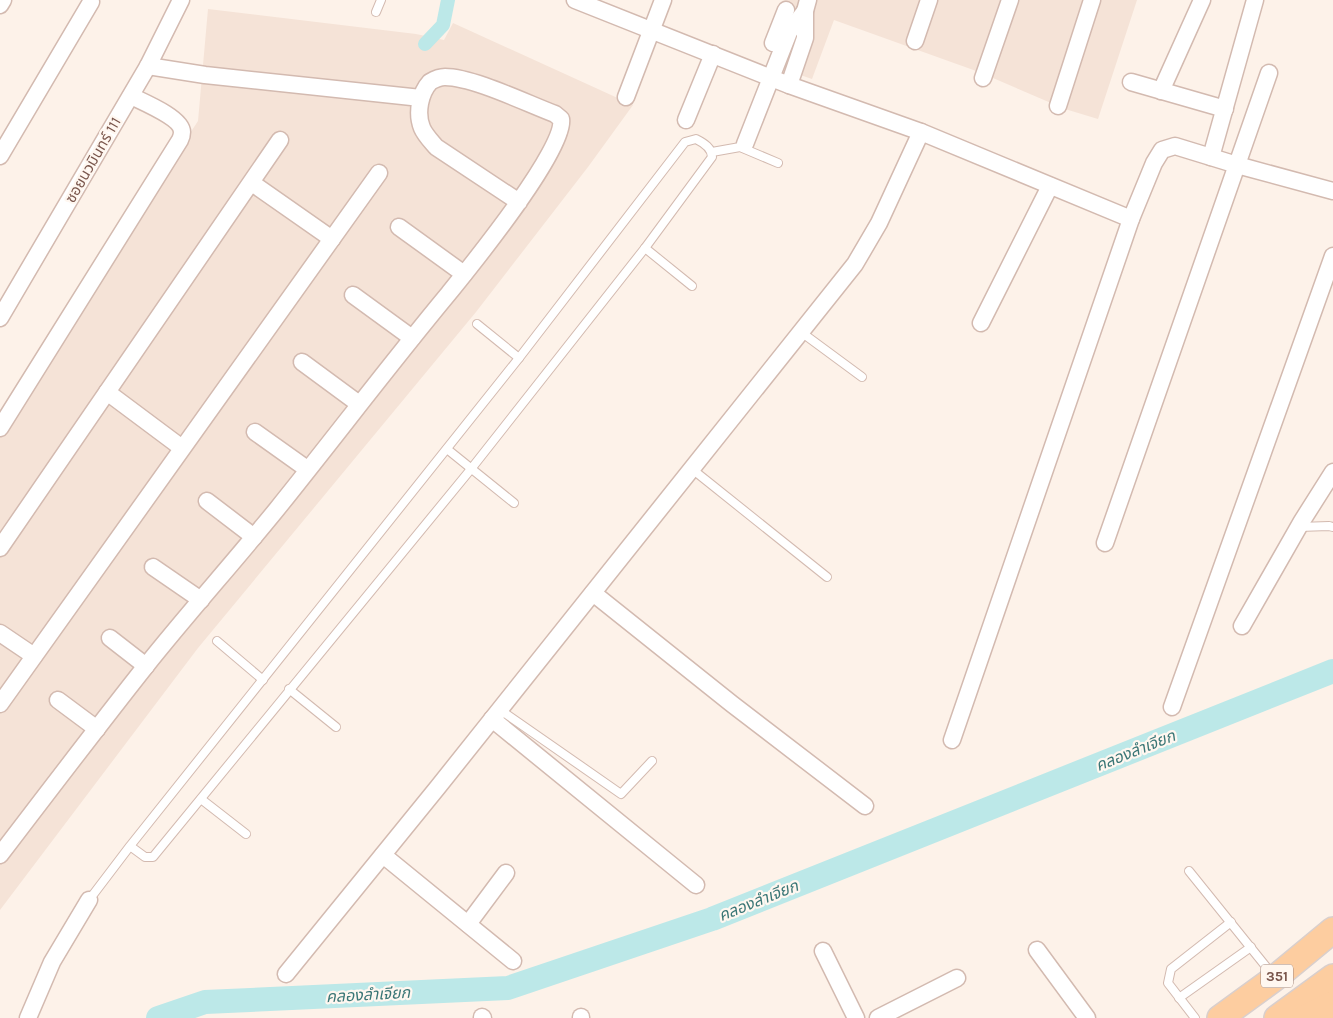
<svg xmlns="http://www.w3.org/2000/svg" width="1333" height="1018" font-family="Karla,'Noto Sans Thai',sans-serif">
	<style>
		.residential { fill: #f5e3d7 }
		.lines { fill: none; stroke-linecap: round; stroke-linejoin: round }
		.canal { stroke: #bce8e8; stroke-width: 14 }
		.river { stroke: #bce8e8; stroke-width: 24 }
		.lane-casing { stroke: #d3bab0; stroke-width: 10 }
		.street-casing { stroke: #d3bab0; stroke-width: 19 }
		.primary-casing { stroke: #d9cfcd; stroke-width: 28 }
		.lane { stroke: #fff; stroke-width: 8 }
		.street { stroke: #fff; stroke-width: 16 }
		.primary { stroke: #fdcda0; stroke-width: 25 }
		.labels { text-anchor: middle; stroke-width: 4.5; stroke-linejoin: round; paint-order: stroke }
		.shield { fill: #fff7f0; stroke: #a1867c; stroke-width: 1 }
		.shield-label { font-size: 14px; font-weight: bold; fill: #79554b }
		.street-label { font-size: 15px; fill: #79554b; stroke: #fff7f0 }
		.water-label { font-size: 16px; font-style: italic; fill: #3a7676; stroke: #fff7f0 }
	</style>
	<rect width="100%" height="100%" fill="#fdf2e9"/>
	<g class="residential">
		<path d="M 782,0 L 1137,0 L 1098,119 L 1065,109 L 979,72 L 834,20 L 812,79 L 771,65 L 793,4 Z"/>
		<path d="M 208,9 L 416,34 L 444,40 L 453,23 L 633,105 L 588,167 L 476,312 L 198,648 L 0,910 L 0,423 L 198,121 Z"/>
	</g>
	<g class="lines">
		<path class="canal" d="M 425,44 L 443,25 L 448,0"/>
		<path class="river" d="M 158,1018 L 205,1002 L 508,988 L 712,919 L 1333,671"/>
		<g class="lane-casing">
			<g id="lane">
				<path d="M 376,12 L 381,0"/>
				<path d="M 712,152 L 740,147 L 778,163"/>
				<path d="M 645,248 L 692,286"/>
				<path d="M 477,324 L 519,358"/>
				<path d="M 801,332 L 862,377"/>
				<path d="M 447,449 L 514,503"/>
				<path d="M 692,469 L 827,577"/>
				<path d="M 1299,527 L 1329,526 L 1333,527"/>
				<path d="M 217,641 L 263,680"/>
				<path d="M 289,689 L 336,727"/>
				<path d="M 499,709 L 621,794 L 652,761"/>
				<path d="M 201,799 L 246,834"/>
				<path d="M 1189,871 L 1272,974"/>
				<path d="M 89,900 L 130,846 L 519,358 L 685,142 L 696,139 C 704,143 712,148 712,157 L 645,248 L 471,469 L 153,857 L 145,857 L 130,846"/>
				<path d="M 1179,998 L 1251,947"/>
				<path d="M 1195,1018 L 1168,983 L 1171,969 L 1231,922"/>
			</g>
		</g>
		<g class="street-casing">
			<g id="street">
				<path d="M 575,0 L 789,85 L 921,132 L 1131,219"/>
				<path d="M 0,5 L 3,0"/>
				<path d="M 915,41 L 929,0"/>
				<path d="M 773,43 L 786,10"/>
				<path d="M 148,66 L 205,75 L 421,98"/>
				<path d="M 983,78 L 1010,0"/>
				<path d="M 1131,82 L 1225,109"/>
				<path d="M 789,85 L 805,38 L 805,11 L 808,0"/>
				<path d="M 1161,91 L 1202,0"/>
				<path d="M 626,97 L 663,0"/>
				<path d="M 1058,106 L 1092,0"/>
				<path d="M 686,120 L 713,54"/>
				<path d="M 745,144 L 789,32 L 805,11"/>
				<path d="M 0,156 L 91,2"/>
				<path d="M 1211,157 L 1255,0"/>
				<path d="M 252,183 L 332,239"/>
				<path d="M 399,227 L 464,274"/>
				<path d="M 353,295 L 412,338"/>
				<path d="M 0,318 L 148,66 L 181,0"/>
				<path d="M 981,323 L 1050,186"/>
				<path d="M 302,362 L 359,404"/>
				<path d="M 107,392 L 182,448"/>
				<path d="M 0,428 L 180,140 C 181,138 182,135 182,132 C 182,118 143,102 131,96"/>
				<path d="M 255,432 L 307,469"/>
				<path d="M 207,501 L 254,537"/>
				<path d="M 1105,543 L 1269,73"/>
				<path d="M 0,548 L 280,140"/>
				<path d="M 153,567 L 201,600"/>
				<path d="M 593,593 L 732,704 L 865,806"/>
				<path d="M 1242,626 L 1302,521 L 1333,472"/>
				<path d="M 0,633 L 34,656"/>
				<path d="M 110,638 L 146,666"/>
				<path d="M 58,700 L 97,729"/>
				<path d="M 0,704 L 379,173"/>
				<path d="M 1172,707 L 1333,256"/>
				<path d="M 492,719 L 696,885"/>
				<path d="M 952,740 L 1131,219 L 1154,163 L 1162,150 L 1175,146 L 1237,165 L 1333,191"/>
				<path d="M 0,855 C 48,792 96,729 145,667 C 188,613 234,562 277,509 C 335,437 390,364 449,293 C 470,267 567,148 561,119 L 555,114 C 528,104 473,77 445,77 C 439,77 435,79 430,82 C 420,93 416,113 422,128 C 425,135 431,141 436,147 L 519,202"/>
				<path d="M 383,855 L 513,961"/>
				<path d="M 468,924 L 506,873"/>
				<path d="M 1037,950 L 1087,1018"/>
				<path d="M 823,951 L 856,1018"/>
				<path d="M 286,974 L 438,787 L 855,264 L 879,223 L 921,132"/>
				<path d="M 482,1017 L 483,1018"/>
				<path d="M 581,1017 L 581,1018"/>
				<path d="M 28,1018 L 52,962 L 89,900"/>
				<path d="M 878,1018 L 957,978"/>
			</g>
		</g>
		<g class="primary-casing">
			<g id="primary">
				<path d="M 1220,1018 L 1275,978 L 1333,930"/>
				<path d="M 1277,1018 L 1333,977"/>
				<path d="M 1305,1018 L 1333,1004"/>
			</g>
		</g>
		<use href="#lane" class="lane"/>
		<use href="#street" class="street"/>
		<use href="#primary" class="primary"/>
	</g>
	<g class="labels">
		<rect class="shield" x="1261" y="964.5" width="32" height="23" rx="4"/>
		<g class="shield-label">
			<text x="1277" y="981">351</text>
		</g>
		<g class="street-label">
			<text transform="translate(93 160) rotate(-60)" y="5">ซอยนวมินทร์ 111</text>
		</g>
		<g class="water-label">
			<text transform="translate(1135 750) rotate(-22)" y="6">คลองลำเจียก</text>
			<text transform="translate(758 900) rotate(-22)" y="6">คลองลำเจียก</text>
			<text transform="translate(368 994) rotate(-3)" y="6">คลองลำเจียก</text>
		</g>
	</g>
</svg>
